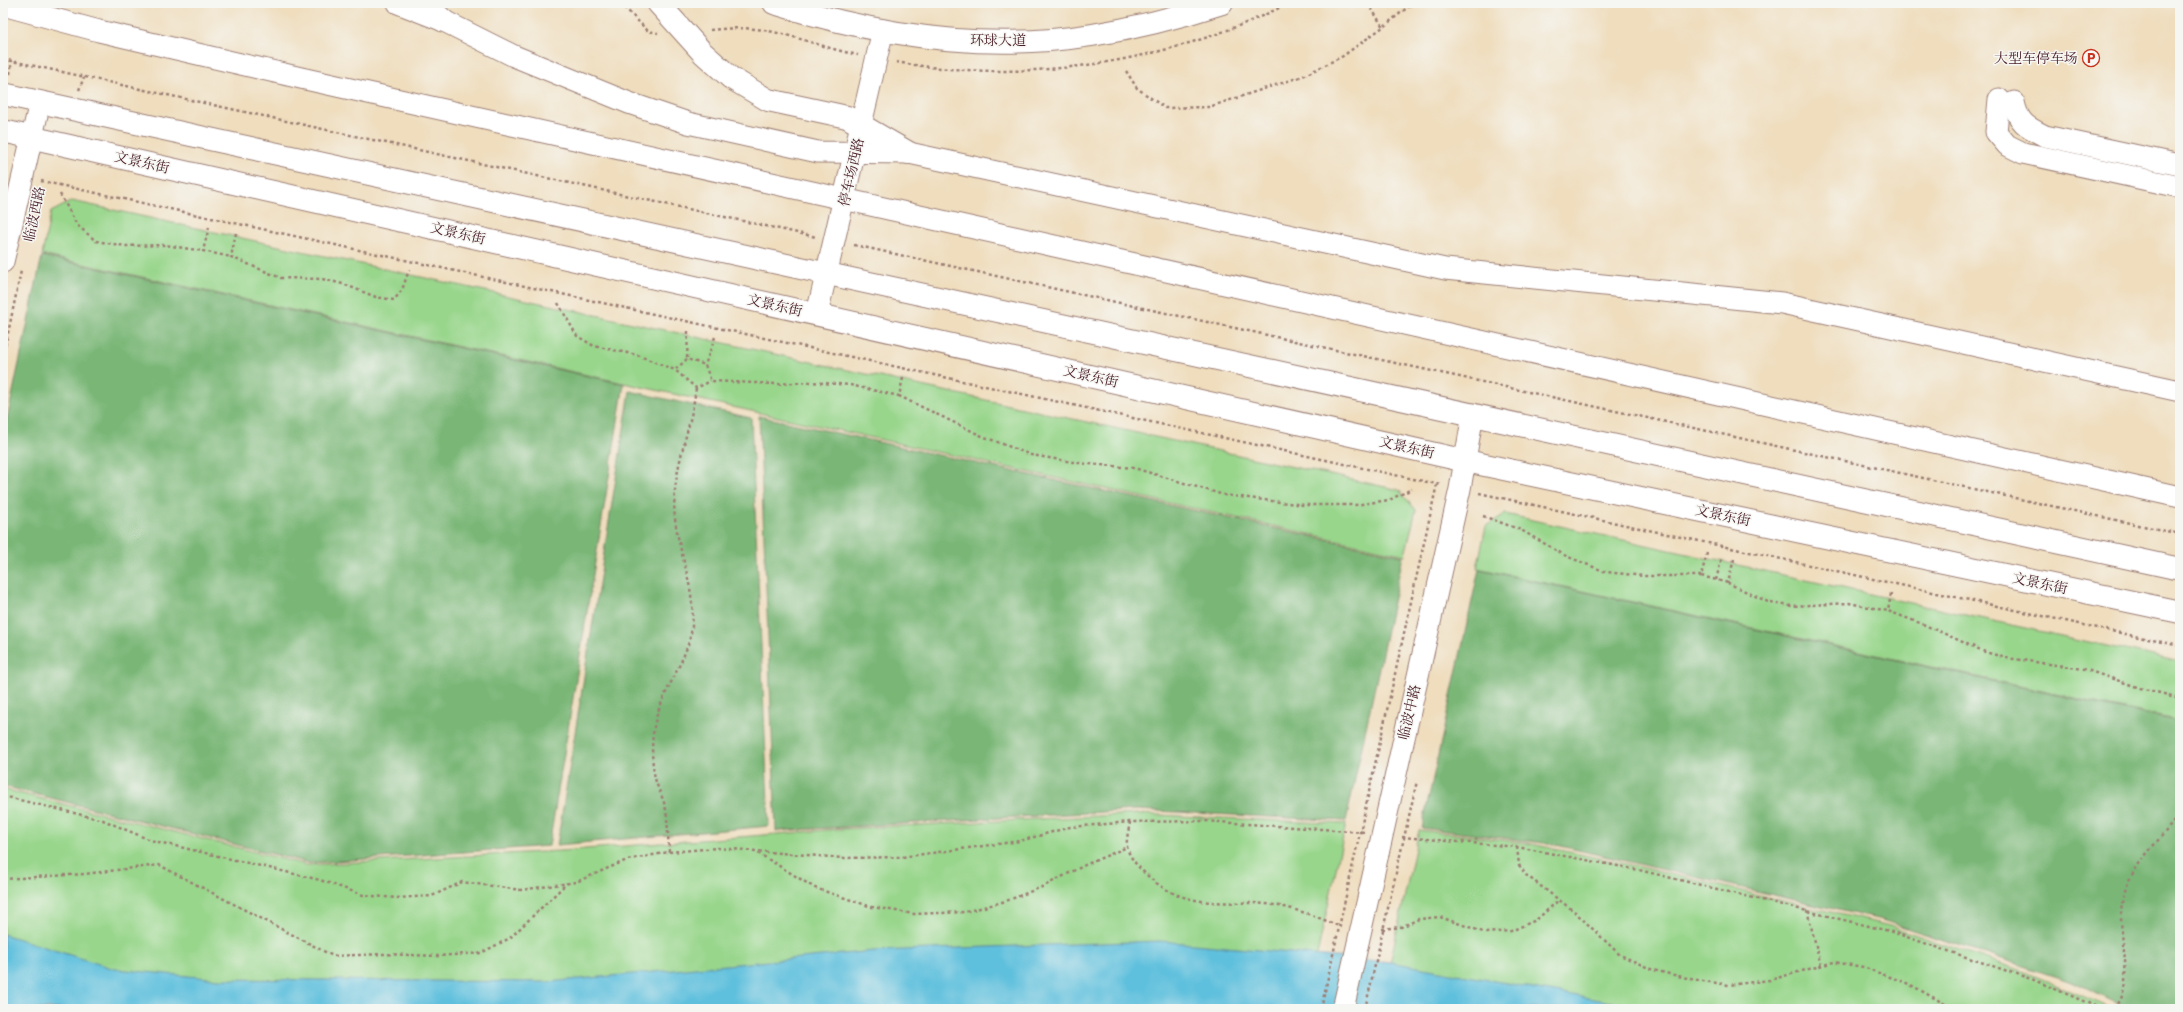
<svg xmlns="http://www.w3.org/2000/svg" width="2183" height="1012" font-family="'IM FELL Double Pica','Noto Serif SC',serif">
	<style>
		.green { fill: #98d68b; stroke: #717a5b }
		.forest { fill: #7ab777; stroke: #626b51 }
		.water { fill: #5fc0dd; stroke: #547084 }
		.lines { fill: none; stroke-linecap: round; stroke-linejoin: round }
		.minor-casing { stroke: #9c7e74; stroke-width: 23 }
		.major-casing { stroke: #9c7e74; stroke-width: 24 }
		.path { stroke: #9c7e74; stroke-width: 2.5; stroke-dasharray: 3 3; stroke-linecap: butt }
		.minor { stroke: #fff; stroke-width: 21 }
		.major { stroke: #fff; stroke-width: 22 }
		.minor-bridge-casing { stroke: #9c7e74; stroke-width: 23; stroke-linecap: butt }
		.minor-bridge { stroke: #fff; stroke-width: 21 }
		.labels { text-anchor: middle; stroke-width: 3; stroke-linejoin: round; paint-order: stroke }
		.street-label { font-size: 14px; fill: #4a1f2b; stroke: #f6f6f2 }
		.poi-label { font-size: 14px; fill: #4a1f2b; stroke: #f6f6f2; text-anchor: end }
	</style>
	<rect width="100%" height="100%" fill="#f6f6f2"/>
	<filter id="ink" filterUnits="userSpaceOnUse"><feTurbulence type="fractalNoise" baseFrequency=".025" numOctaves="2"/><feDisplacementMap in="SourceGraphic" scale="8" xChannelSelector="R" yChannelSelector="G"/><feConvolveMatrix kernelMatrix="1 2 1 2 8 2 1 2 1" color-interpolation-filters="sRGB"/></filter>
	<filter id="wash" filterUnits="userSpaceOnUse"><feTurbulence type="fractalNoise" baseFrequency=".012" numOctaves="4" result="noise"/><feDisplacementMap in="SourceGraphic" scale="16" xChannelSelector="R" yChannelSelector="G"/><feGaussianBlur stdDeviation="0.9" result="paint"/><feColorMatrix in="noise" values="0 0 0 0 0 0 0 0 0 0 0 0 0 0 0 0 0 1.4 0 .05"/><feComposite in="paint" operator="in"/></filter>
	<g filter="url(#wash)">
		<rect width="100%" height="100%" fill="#efddbd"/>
		<g class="green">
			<path d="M 72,201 L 1399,490 L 1416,510 L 1405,555 L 42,255 L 51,212 Z"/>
			<path d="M 1505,514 L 2180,662 L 2180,721 L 1477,568 L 1486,526 Z"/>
			<path d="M 3,789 L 307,865 L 560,851 L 840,829 L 1137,814 L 1346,824 L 1305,1009 L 3,1009 Z"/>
			<path d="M 1419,830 L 1527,843 L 1640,867 L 1890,926 L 2028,973 L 2113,1009 L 1380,1009 Z"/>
		</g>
		<g class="forest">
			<path d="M 42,256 L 624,384 L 549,846 L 309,863 L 3,786 L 3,438 Z"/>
			<path d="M 630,391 L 751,418 L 769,826 L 557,845 Z"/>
			<path d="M 759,416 L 1403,556 L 1346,821 L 1137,810 L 776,831 Z"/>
			<path d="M 1479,569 L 2180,722 L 2180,1009 L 2129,1009 L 2072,982 L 1882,920 L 1552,844 L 1422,828 Z"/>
		</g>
		<path class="water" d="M 3,934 L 115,969 L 219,979 L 548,982 L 874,951 L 1160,941 L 1390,962 L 1649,1009 L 3,1009 Z"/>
	</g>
	<g filter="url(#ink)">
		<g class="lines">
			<g class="minor-casing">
				<g id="minor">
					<path d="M 398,3 L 444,21 L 514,56 L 629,103 L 688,123 L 818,152 L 909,153 L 1445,269 L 1782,303 L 2180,391"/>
					<path d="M 3,5 L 99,31 L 301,78 L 2180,497"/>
					<path d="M 1999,99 L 1996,132 L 2007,145 L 2023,153 L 2180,187"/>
					<path d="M 2014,102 C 2018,123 2027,127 2045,136 L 2180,165"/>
					<path d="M 3,262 L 40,102"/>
					<path d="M 817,314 L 883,30"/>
					<path d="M 1369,894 L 1460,489 L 1473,414"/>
				</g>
			</g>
			<g class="major-casing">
				<g id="major">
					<path d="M 424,3 L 444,21"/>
					<path d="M 658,3 L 703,53 L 731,78 L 768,100 L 847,117 L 909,153"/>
					<path d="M 774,3 C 875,35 986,52 1092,35 C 1136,28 1179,17 1222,3"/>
					<path d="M 3,94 L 2180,569"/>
					<path d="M 3,131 L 1466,461 L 2180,612"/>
				</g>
			</g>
			<g class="path">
				<path d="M 620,3 L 648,31 L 658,33"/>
				<path d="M 1368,3 L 1383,27 L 1413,3"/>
				<path d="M 710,30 C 730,28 750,27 769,31 C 799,37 828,49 858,55"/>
				<path d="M 3,59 L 816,237"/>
				<path d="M 896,62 C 1025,85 1172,63 1289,3"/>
				<path d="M 1126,71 L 1137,88 L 1165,108 L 1209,107 L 1303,76 L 1343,56 L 1383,27"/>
				<path d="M 10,74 L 12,61"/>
				<path d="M 79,90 L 84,77"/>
				<path d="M 41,181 L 1441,485"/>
				<path d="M 60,194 L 77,225 L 96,241 L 125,246 L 165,245 L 203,251"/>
				<path d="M 209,227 L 203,251 L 231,257"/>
				<path d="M 236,233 L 231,257 L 281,278 L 322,279 L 343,284 L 376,297 L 394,300 L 402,290 L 409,270"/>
				<path d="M 854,245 L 2180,534"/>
				<path d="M 558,303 L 577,336 L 594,346 L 637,355 L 675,370"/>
				<path d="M 688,331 L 687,359 L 705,365"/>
				<path d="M 715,337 L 705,365 L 711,381 L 777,384 L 810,382 L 850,385 L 899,396"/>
				<path d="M 3,357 L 21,271"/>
				<path d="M 687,359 L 675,370 L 696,388 L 711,381"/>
				<path d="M 903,378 L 899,396 L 982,436 L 1031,455 L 1079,463 L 1134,468 L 1224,495 L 1304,505 L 1355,505 L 1389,500 L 1412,489"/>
				<path d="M 1479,493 L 2180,646"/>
				<path d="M 1483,516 L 1521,530 L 1566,556 L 1606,572 L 1644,576 L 1701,576"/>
				<path d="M 1707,553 L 1701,576 L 1728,583"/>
				<path d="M 1734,559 L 1728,583 L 1770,603 L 1792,606 L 1849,603 L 1888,611"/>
				<path d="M 1716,580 L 1722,557"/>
				<path d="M 1891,594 L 1888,611 L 1925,625 L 1985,652 L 2007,658 L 2084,669 L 2140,688 L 2176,697"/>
				<path d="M 2180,692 L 2176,697 L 2180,700"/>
				<path d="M 3,796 L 103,820 L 150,840 L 320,880 L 363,895 L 396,898 L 432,896 L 462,882 L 521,890 L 576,882 L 627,860 L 669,852 L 718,848 L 843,858 L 902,857 L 1020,841 L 1070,827 L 1130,822 L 1205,821 L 1364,832"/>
				<path d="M 1130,822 C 1129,829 1126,839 1127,846 C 1128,857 1140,869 1148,876 C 1189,913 1226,898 1274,905 C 1298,909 1320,918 1341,927"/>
				<path d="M 1402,837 L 1517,847 L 1639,870 L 1889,931 L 2034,980 L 2102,1009"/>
				<path d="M 1517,847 L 1519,865 L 1526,875 L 1559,900"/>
				<path d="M 669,852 C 668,839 668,824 666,810 C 664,800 659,791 656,782 C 651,763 651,740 655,722 C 663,689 689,658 692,626 C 696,590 679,554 675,519 C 670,475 691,431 696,388"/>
				<path d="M 758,853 L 815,888 L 872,907 L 914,914 L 965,912 L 1006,901 L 1042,887 L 1085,865 L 1127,847"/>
				<path d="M 3,879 L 84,874 L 159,865 L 333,956 L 383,954 L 438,956 L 481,953 L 510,938 L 567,883"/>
				<path d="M 1807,910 L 1821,966"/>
				<path d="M 1382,929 L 1401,927 L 1419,919 L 1440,917 L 1486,933 L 1511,931 L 1536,920 L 1559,900 L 1574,911 L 1620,955 L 1653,970 L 1691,979 L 1729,985 L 1770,980 L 1834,962 L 1863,967 L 1909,984 L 1954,1009"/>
				<path d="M 1321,1009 L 1437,484"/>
				<path d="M 1365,1009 L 1417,781"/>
				<path d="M 2115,1009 C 2118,1004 2122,998 2123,993 C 2131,961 2116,930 2123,898 C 2131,862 2162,841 2180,812"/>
			</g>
			<use href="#minor" class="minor"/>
			<use href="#major" class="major"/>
			<g class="minor-bridge-casing">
				<path id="minor-bridge" d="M 1343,1009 L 1369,894"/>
			</g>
			<use href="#minor-bridge" class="minor-bridge"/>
		</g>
	</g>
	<defs>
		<g id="parking-ring" transform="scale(0.9)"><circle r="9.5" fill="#f6f6f2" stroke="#c8321e" stroke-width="1.5"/><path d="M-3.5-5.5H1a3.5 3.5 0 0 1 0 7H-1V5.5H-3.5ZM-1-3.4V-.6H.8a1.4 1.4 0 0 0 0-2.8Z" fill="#c8321e"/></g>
	</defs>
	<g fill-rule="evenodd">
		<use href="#parking-ring" x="2091" y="58"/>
	</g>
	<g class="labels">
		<g class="street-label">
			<text x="998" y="45">环球大道</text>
			<text transform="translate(142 162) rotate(13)" y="5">文景东街</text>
			<text transform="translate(851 172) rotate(-77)" y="5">停车场西路</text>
			<text transform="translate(34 214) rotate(-78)" y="5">临波西路</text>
			<text transform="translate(458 233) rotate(13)" y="5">文景东街</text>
			<text transform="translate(775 305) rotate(13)" y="5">文景东街</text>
			<text transform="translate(1091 376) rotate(13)" y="5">文景东街</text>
			<text transform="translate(1407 447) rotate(13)" y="5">文景东街</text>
			<text transform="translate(1723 515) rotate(12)" y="5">文景东街</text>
			<text transform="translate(2040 583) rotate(12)" y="5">文景东街</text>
			<text transform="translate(1409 712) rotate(-77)" y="5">临波中路</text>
		</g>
		<g class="poi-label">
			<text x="2078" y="63">大型车停车场</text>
		</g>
	</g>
	<rect width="2183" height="1012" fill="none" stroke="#f6f6f2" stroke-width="16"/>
</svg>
